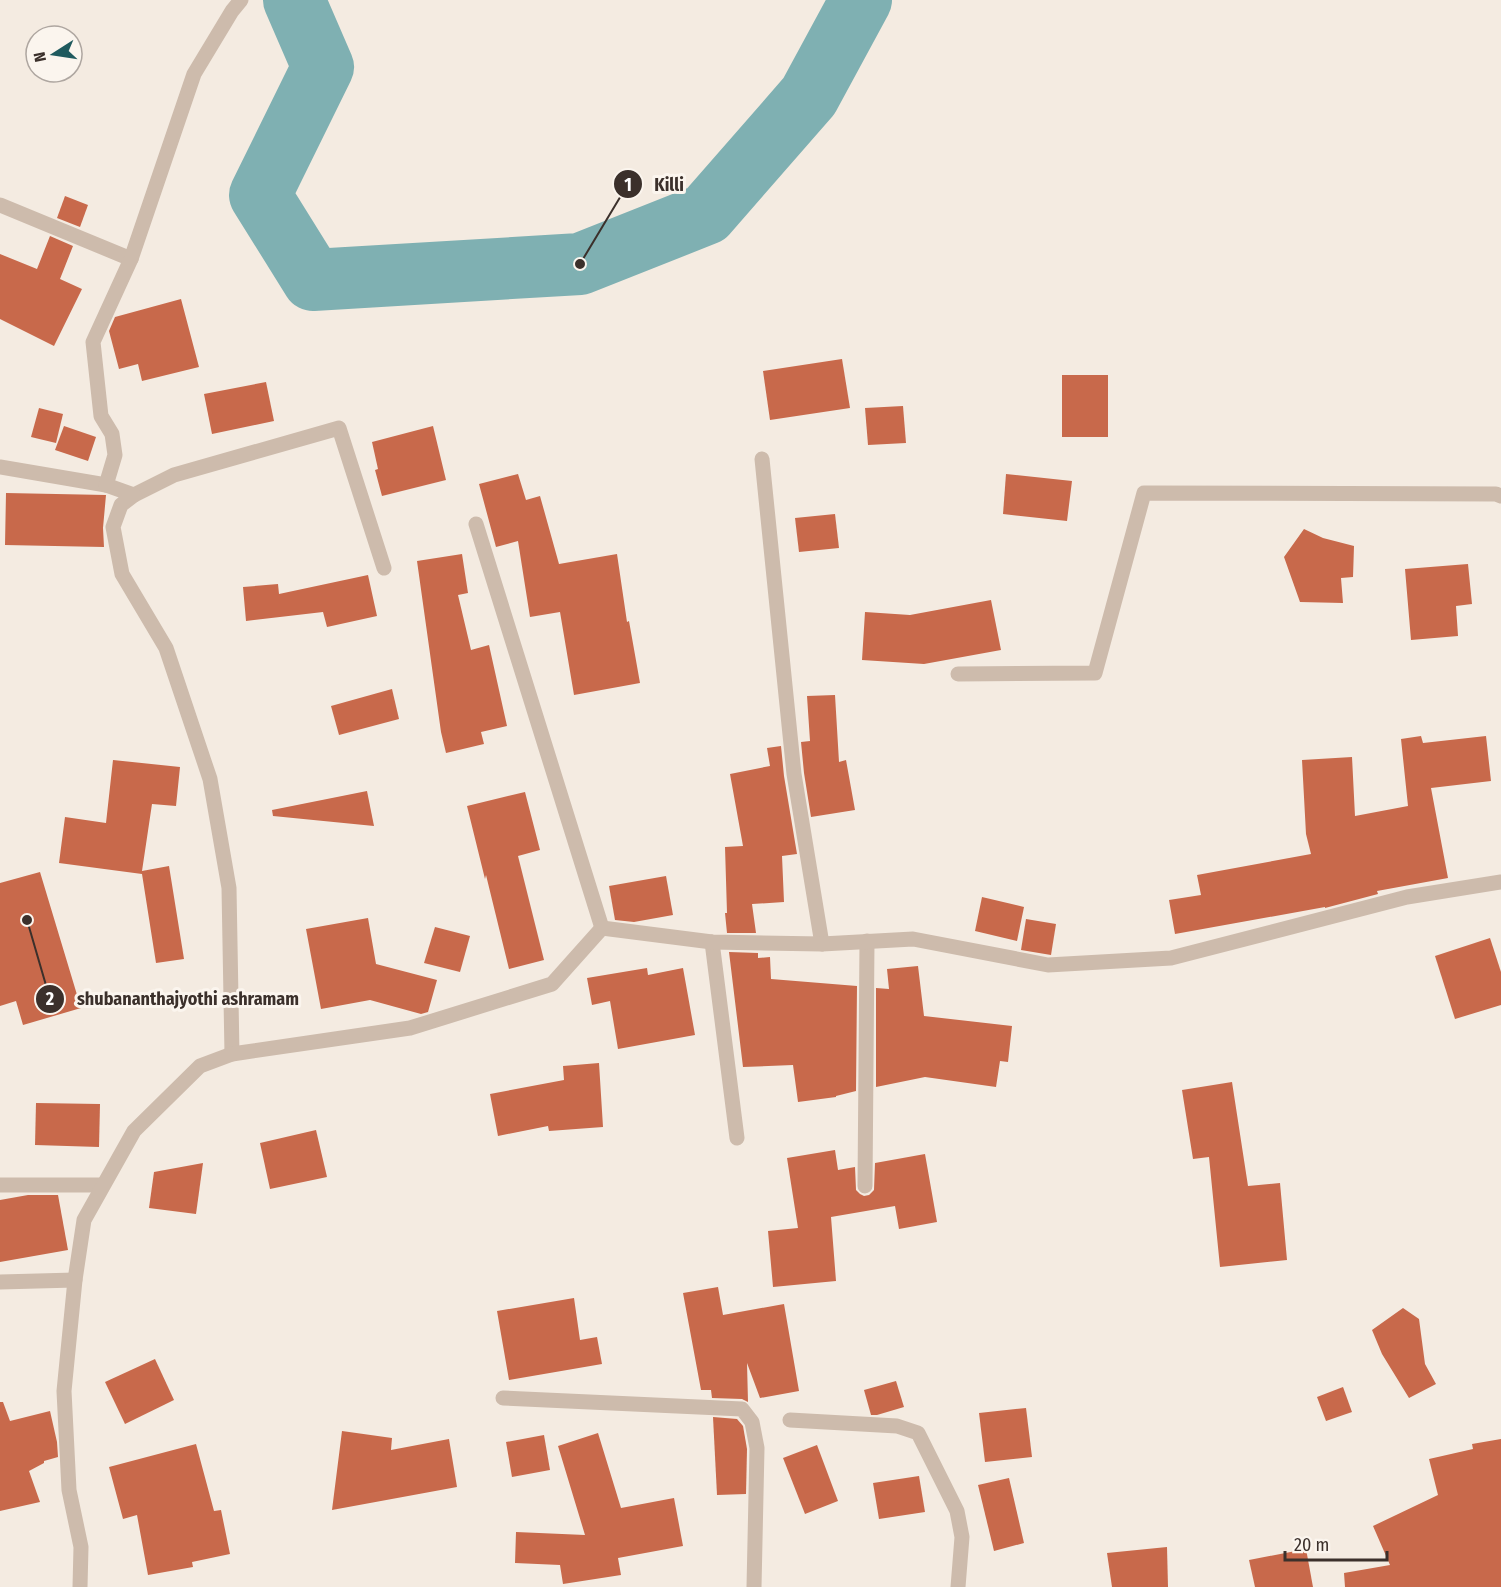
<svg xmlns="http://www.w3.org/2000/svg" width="1501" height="1587" font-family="'Fira Sans Condensed',sans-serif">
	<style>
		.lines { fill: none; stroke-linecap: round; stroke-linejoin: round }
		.river { stroke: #7fb0b2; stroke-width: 62 }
		.building { fill: #c8694b }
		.minor { stroke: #cdbbac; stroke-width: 15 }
		.leader { fill: none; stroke: #3b302b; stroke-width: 2 }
		.callout-dot { fill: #3b302b; stroke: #fbf5ee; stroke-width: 2 }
		.mark-label { font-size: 18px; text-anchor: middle; font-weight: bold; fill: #fff }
		.callout-label { font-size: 18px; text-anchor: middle; font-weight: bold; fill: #3b302b; stroke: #fbf5ee; stroke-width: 6; stroke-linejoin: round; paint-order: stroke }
	</style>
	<rect width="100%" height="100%" fill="#f4ebe1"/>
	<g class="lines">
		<path class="river" d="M 294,0 L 323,67 L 260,195 L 313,280 L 580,264 L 706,214 L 809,96 L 861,0"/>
	</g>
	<g class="building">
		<path d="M 65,196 L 88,205 L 80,227 L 57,218 Z"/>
		<path d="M 50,236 L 73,246 L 60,279 L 82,289 L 54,346 L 0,319 L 0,254 L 37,269 Z"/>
		<path d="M 181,299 L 199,367 L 142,381 L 138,364 L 119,369 L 109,331 L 115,317 Z"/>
		<path d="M 842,359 L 850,408 L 770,420 L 763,371 Z"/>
		<rect x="1062" y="375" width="46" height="62"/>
		<path d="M 266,382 L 274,421 L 212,434 L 204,394 Z"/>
		<path d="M 903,406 L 906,443 L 868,445 L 865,408 Z"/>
		<path d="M 39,408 L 63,414 L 56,443 L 31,437 Z"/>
		<path d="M 64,426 L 96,437 L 88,461 L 55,450 Z"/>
		<path d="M 433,426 L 446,480 L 382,496 L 375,470 L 378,469 L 372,442 Z"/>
		<path d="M 518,474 L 526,500 L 540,496 L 559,564 L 617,554 L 627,622 L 629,621 L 640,683 L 574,695 L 560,612 L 530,617 L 518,541 L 496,547 L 479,484 Z"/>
		<path d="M 1006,474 L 1072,481 L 1067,521 L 1003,514 Z"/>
		<path d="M 6,493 L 106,495 L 103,528 L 104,547 L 5,545 Z"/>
		<path d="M 835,514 L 839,548 L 799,552 L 795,518 Z"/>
		<path d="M 1304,529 L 1323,538 L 1354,546 L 1353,577 L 1341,578 L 1343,603 L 1300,602 L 1284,557 Z"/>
		<path d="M 462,554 L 468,593 L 458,595 L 471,650 L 489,645 L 507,726 L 481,732 L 484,744 L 446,753 L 441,732 L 417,561 Z"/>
		<path d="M 1468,564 L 1472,604 L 1456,606 L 1458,636 L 1411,640 L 1405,569 Z"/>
		<path d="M 368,575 L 377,616 L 327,627 L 323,612 L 246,621 L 243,587 L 278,584 L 279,594 Z"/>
		<path d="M 991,600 L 1001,650 L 924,664 L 862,660 L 865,612 L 910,615 Z"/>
		<path d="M 392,689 L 399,719 L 339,735 L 331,706 Z"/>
		<path d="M 835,695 L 839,762 L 846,760 L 855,810 L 811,817 L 804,773 L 801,742 L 810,741 L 807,696 Z"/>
		<path d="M 1421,736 L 1423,743 L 1486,736 L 1491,781 L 1431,788 L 1448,878 L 1377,891 L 1378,894 L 1325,908 L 1325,907 L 1175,934 L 1169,900 L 1201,895 L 1197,875 L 1311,854 L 1306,834 L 1302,760 L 1352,757 L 1355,816 L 1408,806 L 1401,739 Z"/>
		<path d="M 781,746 L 784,776 L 797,854 L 782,856 L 784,902 L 752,904 L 756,933 L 727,933 L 725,913 L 727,913 L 725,847 L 743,846 L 730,774 L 770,766 L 767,748 Z"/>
		<path d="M 113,760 L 180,767 L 176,806 L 152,804 L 142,871 L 169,866 L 184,959 L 156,963 L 142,874 L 59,863 L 65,817 L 106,823 Z"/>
		<path d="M 367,791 L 374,826 L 273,816 L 272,810 Z"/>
		<path d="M 525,792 L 540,850 L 518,856 L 544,960 L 509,969 L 486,875 L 485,879 L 467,806 Z"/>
		<path d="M 40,872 L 81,1008 L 23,1025 L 16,1001 L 0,1006 L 0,883 Z"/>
		<path d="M 666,876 L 673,915 L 634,922 L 615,920 L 609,886 Z"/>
		<path d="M 982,897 L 1024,907 L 1017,941 L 975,931 Z"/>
		<path d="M 368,918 L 376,964 L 437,980 L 428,1012 L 421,1014 L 370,1000 L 321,1009 L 306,929 Z"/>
		<path d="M 1026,919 L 1056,924 L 1051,955 L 1021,950 Z"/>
		<path d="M 435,927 L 470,936 L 460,972 L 424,963 Z"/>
		<path d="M 1490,938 L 1501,972 L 1501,1005 L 1455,1019 L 1435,956 Z"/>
		<path d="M 729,952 L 758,953 L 758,958 L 770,957 L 771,979 L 857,986 L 856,1091 L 836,1096 L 836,1097 L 798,1102 L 793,1065 L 743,1067 Z"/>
		<path d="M 918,966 L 924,1016 L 1012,1026 L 1008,1062 L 1000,1061 L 996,1087 L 925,1077 L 876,1087 L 876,988 L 889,989 L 887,969 Z"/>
		<path d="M 647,968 L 648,975 L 683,968 L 695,1035 L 618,1049 L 610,1001 L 592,1005 L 587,978 Z"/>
		<path d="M 599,1063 L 603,1127 L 549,1131 L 548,1126 L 498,1136 L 490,1094 L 564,1080 L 563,1066 Z"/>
		<path d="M 1232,1082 L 1248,1186 L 1280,1183 L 1287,1260 L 1220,1267 L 1209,1157 L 1193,1159 L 1182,1090 Z"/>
		<path d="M 36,1103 L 100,1104 L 99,1147 L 35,1145 Z"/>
		<path d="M 316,1130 L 327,1177 L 270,1189 L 260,1143 Z"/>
		<path d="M 835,1150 L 838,1170 L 855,1167 L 856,1190 L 860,1194 L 864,1196 L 869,1195 L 874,1190 L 875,1163 L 925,1154 L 937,1222 L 899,1229 L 895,1206 L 831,1217 L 836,1281 L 773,1287 L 768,1231 L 798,1228 L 787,1158 Z"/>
		<path d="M 203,1163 L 196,1214 L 149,1208 L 154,1172 Z"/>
		<path d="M 28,1195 L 58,1195 L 68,1250 L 0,1262 L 0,1200 Z"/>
		<path d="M 718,1287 L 723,1315 L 784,1304 L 799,1391 L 760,1398 L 747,1363 L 748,1402 L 742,1399 L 712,1398 L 711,1390 L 701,1390 L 683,1293 Z"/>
		<path d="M 574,1298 L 580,1340 L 597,1337 L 602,1364 L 509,1380 L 497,1311 Z"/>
		<path d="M 1403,1308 L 1419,1319 L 1425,1364 L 1436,1384 L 1409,1398 L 1382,1354 L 1372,1330 Z"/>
		<path d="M 155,1359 L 174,1400 L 125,1424 L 105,1382 Z"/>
		<path d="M 896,1381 L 904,1407 L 877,1415 L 871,1415 L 864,1390 Z"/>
		<path d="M 1343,1387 L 1352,1412 L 1326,1421 L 1317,1397 Z"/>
		<path d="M 0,1402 L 3,1402 L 10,1421 L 50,1411 L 57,1442 L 58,1457 L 44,1461 L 44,1463 L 29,1471 L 40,1502 L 0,1511 Z"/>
		<path d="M 1026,1408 L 1032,1457 L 985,1462 L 979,1413 Z"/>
		<path d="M 713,1417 L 737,1419 L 743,1426 L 747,1449 L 746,1494 L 717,1495 Z"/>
		<path d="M 342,1431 L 392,1438 L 391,1450 L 449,1439 L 457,1487 L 332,1510 Z"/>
		<path d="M 598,1433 L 621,1508 L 674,1498 L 683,1546 L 618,1558 L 621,1575 L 563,1584 L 560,1565 L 515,1563 L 516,1532 L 585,1535 L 558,1446 Z"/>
		<path d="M 544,1435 L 550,1470 L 512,1477 L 506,1442 Z"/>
		<path d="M 1501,1439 L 1501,1587 L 1345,1587 L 1344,1573 L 1390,1565 L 1373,1526 L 1438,1495 L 1429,1459 L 1473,1449 L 1472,1444 Z"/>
		<path d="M 196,1444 L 214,1511 L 221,1510 L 230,1554 L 192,1562 L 193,1567 L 148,1575 L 137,1515 L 123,1519 L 109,1467 Z"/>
		<path d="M 817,1445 L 838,1501 L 805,1514 L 783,1458 Z"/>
		<path d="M 919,1476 L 925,1512 L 879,1519 L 873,1483 Z"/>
		<path d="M 1009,1478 L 1024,1543 L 994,1551 L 978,1485 Z"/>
		<path d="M 1167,1547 L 1168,1587 L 1112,1587 L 1107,1553 Z"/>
		<path d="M 1306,1549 L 1313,1587 L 1255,1587 L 1249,1560 Z"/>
	</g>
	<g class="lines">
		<g class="minor">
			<path d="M 0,205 L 131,259"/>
			<path d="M 762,459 L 794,774 L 822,944"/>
			<path d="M 0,467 L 106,485"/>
			<path d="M 134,495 L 174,475 L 339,428 L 384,568"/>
			<path d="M 476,524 L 602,928"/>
			<path d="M 958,674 L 1095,673 L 1144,493 L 1496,494 L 1501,496"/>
			<path d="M 712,942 L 737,1138"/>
			<path d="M 232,1054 L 229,888 L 210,779 L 166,648 L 122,574 L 113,527 L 121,505 L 134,495 L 106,485 L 115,455 L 112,434 L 101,416 L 93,342 L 131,259 L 194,74 L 232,11 L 241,0"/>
			<path d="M 0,1185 L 103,1185"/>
			<path d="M 865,1186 L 867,941"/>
			<path d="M 0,1282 L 75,1280"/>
			<path d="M 503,1398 L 742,1409 L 752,1422 L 757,1448 L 754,1587"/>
			<path d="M 790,1420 L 897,1426 L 918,1433 L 957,1511 L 962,1537 L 958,1587"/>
			<path d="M 80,1587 L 81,1547 L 69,1490 L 64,1391 L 75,1280 L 84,1220 L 134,1131 L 200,1066 L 232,1054 L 410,1028 L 552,984 L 602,928 L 712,942 L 822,944 L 913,939 L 1048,965 L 1171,958 L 1407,897 L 1501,882"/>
		</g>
	</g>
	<path class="leader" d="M580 264L628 184M27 920L50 999"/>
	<g class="callout-dot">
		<circle cx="580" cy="264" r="6"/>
		<circle cx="27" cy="920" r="6"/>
		<circle cx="628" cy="184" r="15"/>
		<circle cx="50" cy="999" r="15"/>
	</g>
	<g class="mark-label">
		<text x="628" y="191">1</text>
		<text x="50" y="1005">2</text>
	</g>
	<g class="callout-label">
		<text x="669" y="191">Killi</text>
		<text x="188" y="1005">shubananthajyothi ashramam</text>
	</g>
	<g transform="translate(54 54) rotate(258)"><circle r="28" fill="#fbf5ee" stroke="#aea6a0" stroke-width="1.5"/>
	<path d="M0-4.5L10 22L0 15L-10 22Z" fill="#1f5a5e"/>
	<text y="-9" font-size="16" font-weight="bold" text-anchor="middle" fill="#3b302b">N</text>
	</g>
	<path d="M1285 1551v9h102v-9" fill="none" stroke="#3b302b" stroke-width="3"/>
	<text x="1294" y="1551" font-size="18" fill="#3b302b" stroke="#fbf5ee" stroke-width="4.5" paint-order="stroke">20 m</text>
</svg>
